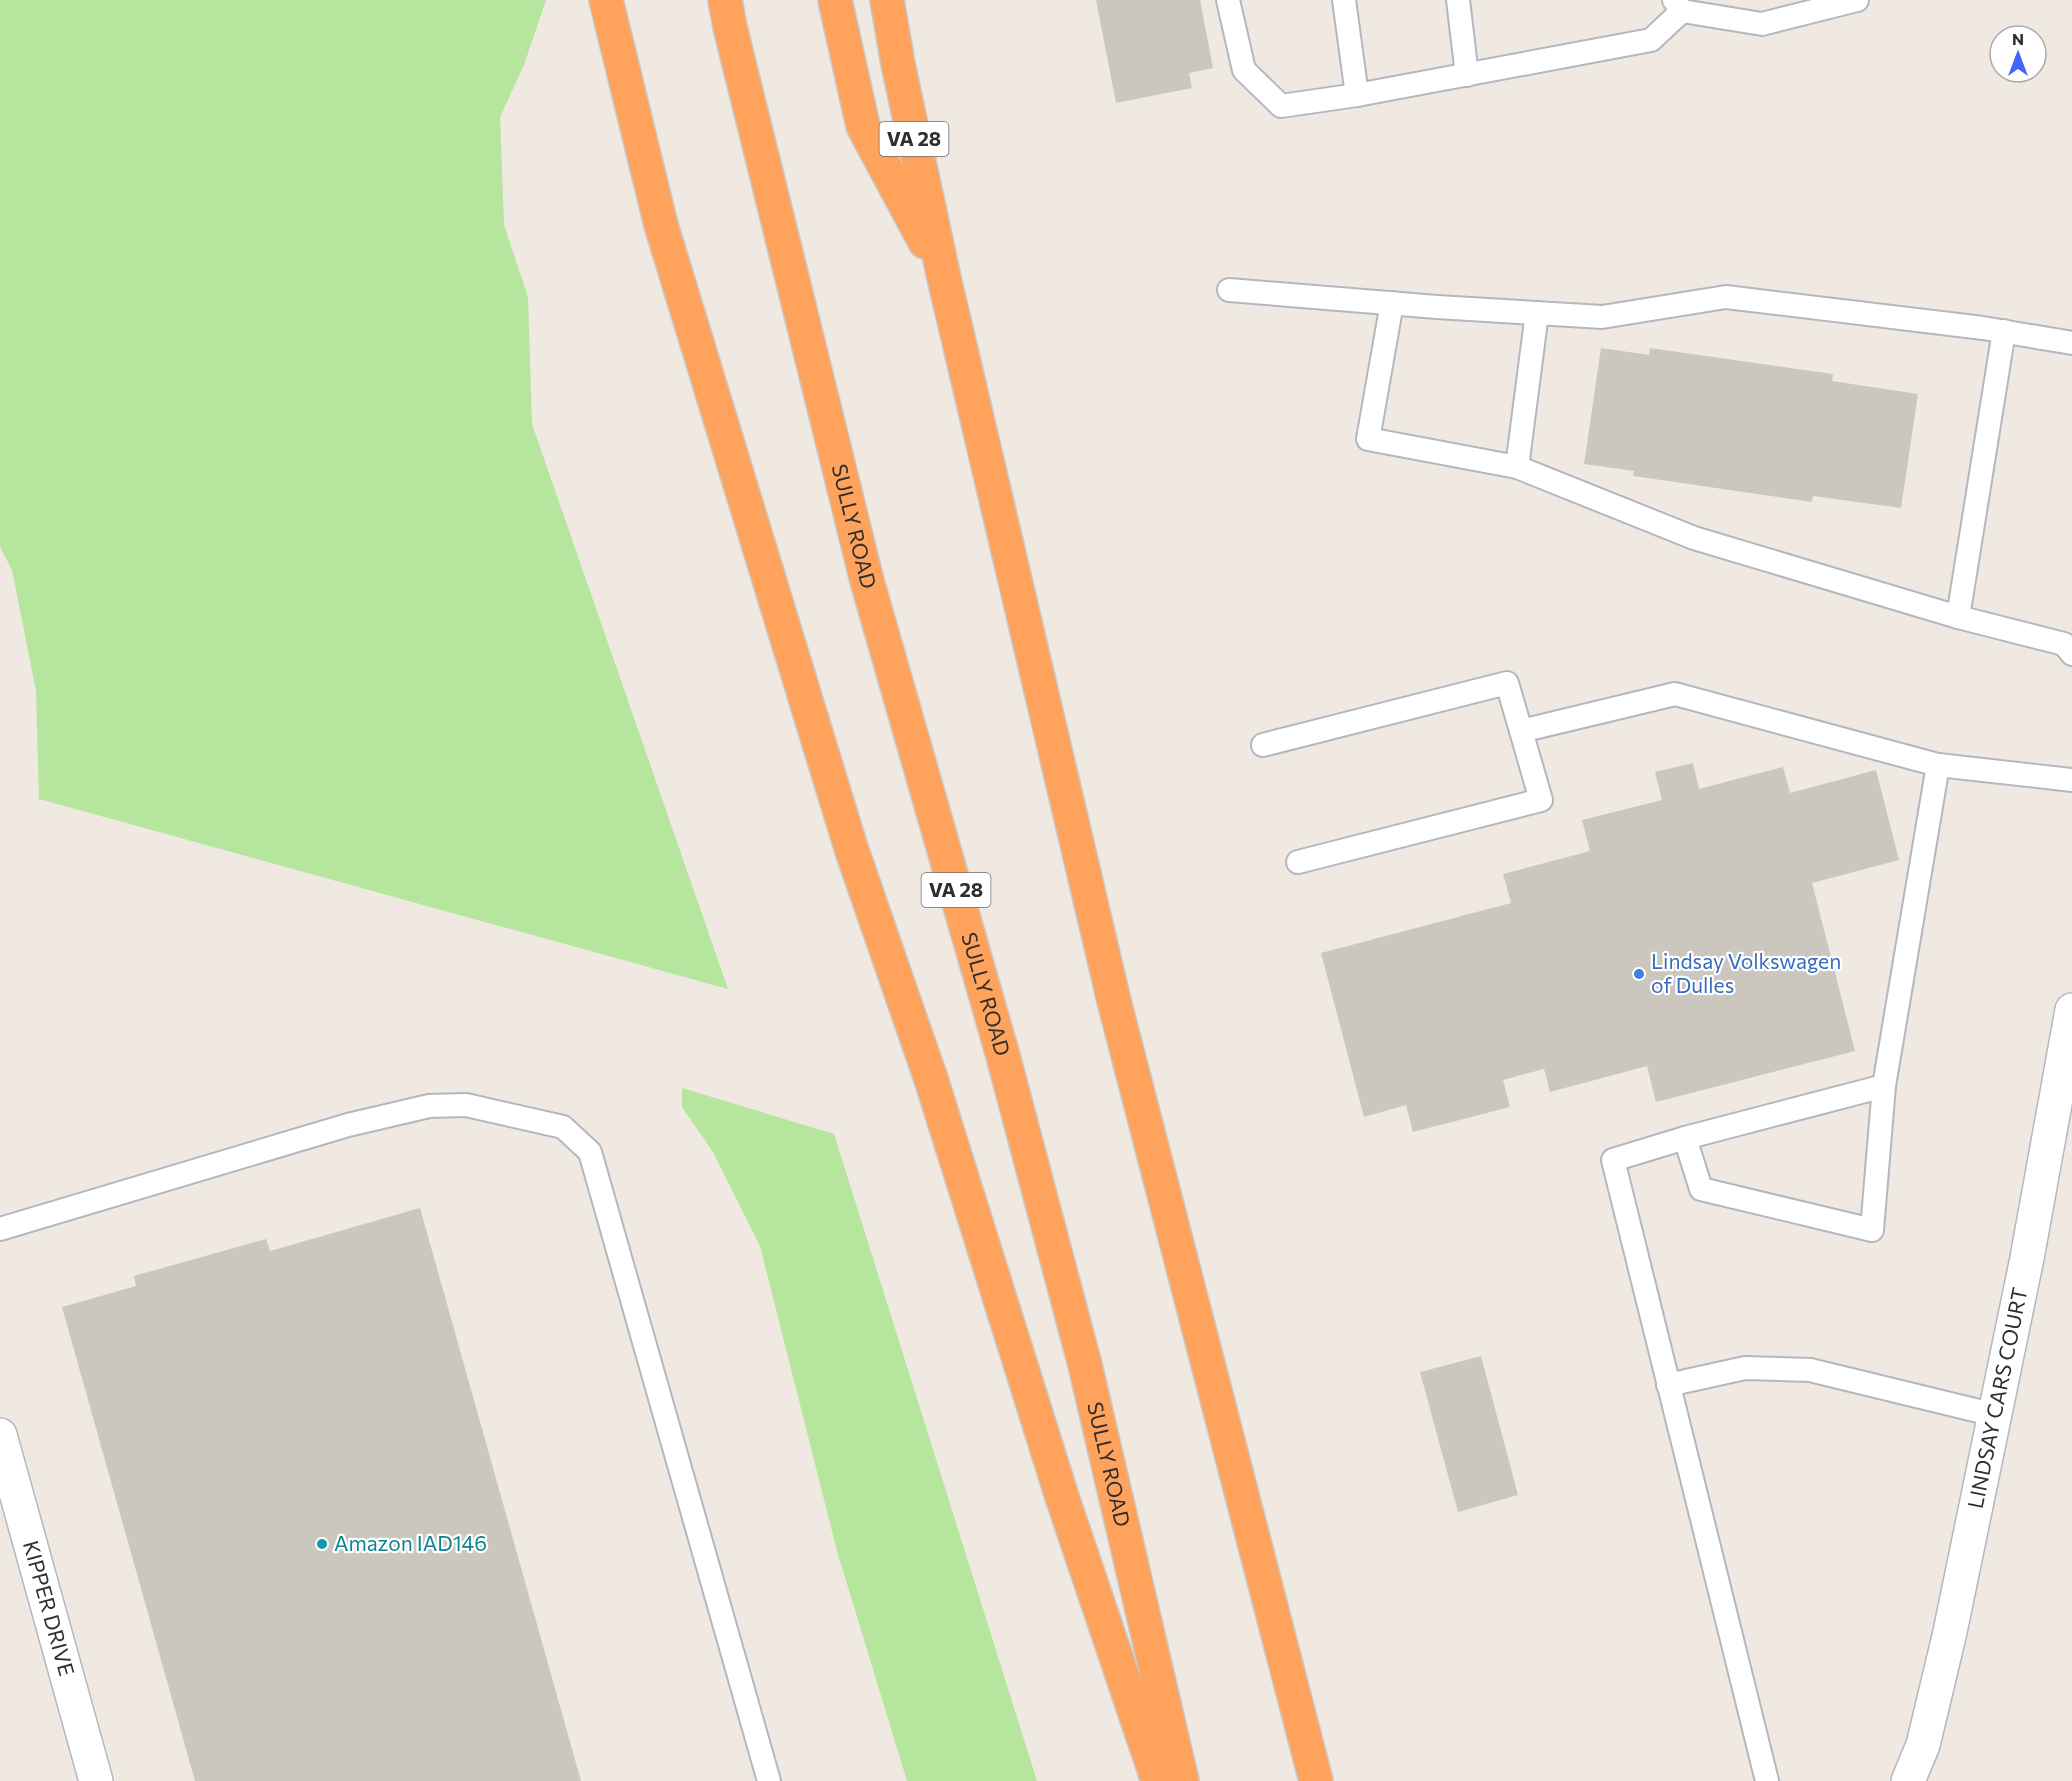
<svg xmlns="http://www.w3.org/2000/svg" width="2072" height="1781" font-family="Commissioner,sans-serif">
	<style>
		.green { fill: #b6e59e }
		.building { fill: #cbc7bf }
		.lines { fill: none; stroke-linecap: round; stroke-linejoin: round }
		.lane-casing { stroke: #b4b7c1; stroke-width: 26 }
		.street-casing { stroke: #b4b7c1; stroke-width: 36 }
		.highway-casing { stroke: #c9c9c9; stroke-width: 36 }
		.lane { stroke: #fff; stroke-width: 22 }
		.street { stroke: #fff; stroke-width: 33 }
		.highway { stroke: #ffa35c; stroke-width: 33 }
		.shop-dot { fill: #3f7fe0; stroke: #fff; stroke-width: 2 }
		.culture-dot { fill: #0f9aa8; stroke: #fff; stroke-width: 2 }
		.labels { text-anchor: middle; stroke-width: 4.5; stroke-linejoin: round; paint-order: stroke }
		.shield { fill: #fff; stroke: #6d6d6d; stroke-width: 1.5 }
		.shield-label { font-size: 20px; font-weight: bold; fill: #2e2e2e }
		.street-label { font-size: 21px; fill: #2e2e2e; stroke: #fff }
		.shop-label { font-size: 21px; fill: #366cbe; stroke: #fff; text-anchor: start }
		.culture-label { font-size: 21px; fill: #0d838f; stroke: #fff; text-anchor: start }
	</style>
	<rect width="100%" height="100%" fill="#efe9e1"/>
	<g class="green">
		<path d="M 0,0 L 546,0 L 524,65 L 500,117 L 504,225 L 528,297 L 532,424 L 728,989 L 39,799 L 36,691 L 12,570 L 0,547 Z"/>
		<path d="M 682,1088 L 834,1134 L 1037,1781 L 907,1781 L 837,1551 L 760,1246 L 713,1152 L 682,1107 Z"/>
	</g>
	<g class="building">
		<path d="M 1096,0 L 1200,0 L 1213,68 L 1189,73 L 1192,88 L 1116,103 Z"/>
		<path d="M 1601,348 L 1649,355 L 1650,348 L 1833,374 L 1832,381 L 1918,394 L 1901,508 L 1813,496 L 1812,502 L 1633,476 L 1634,471 L 1584,464 Z"/>
		<path d="M 1693,763 L 1699,789 L 1783,767 L 1790,793 L 1876,770 L 1899,860 L 1812,883 L 1855,1051 L 1656,1102 L 1647,1066 L 1550,1092 L 1544,1069 L 1503,1080 L 1510,1107 L 1413,1132 L 1406,1105 L 1364,1117 L 1321,953 L 1511,903 L 1503,874 L 1590,851 L 1582,820 L 1662,800 L 1655,772 Z"/>
		<path d="M 420,1208 L 581,1781 L 195,1781 L 62,1307 L 136,1286 L 134,1276 L 266,1239 L 270,1251 Z"/>
		<path d="M 1481,1356 L 1518,1495 L 1458,1512 L 1420,1372 Z"/>
	</g>
	<g class="lines">
		<g class="lane-casing">
			<g id="lane">
				<path d="M 1228,0 L 1244,70 L 1281,106 L 1357,95 L 1651,40 L 1682,11"/>
				<path d="M 1344,0 L 1357,95"/>
				<path d="M 1458,0 L 1467,75"/>
				<path d="M 1674,0 L 1682,11 L 1762,24 L 1857,0"/>
				<path d="M 1229,290 L 1437,307 L 1602,317 L 1726,297 L 1983,328 L 2072,343"/>
				<path d="M 1392,303 L 1368,439 L 1517,467 L 1537,313"/>
				<path d="M 1517,467 L 1694,538 L 1958,617 L 2064,644 L 2072,654"/>
				<path d="M 1958,617 L 2004,331"/>
				<path d="M 1263,745 L 1507,683 L 1521,731 L 1675,694 L 1938,765 L 1884,1086 L 1685,1138 L 1613,1160 L 1767,1781"/>
				<path d="M 1938,765 L 2072,780"/>
				<path d="M 1298,862 L 1541,800 L 1521,731"/>
				<path d="M 1685,1138 L 1701,1189 L 1872,1230 L 1884,1086"/>
				<path d="M 0,1229 L 348,1125 L 429,1106 L 466,1105 L 563,1127 L 590,1152 L 769,1781"/>
				<path d="M 1668,1385 L 1745,1368 L 1810,1370 L 1995,1415"/>
			</g>
		</g>
		<g class="street-casing">
			<g id="street">
				<path id="s1" d="M 0,1435 L 96,1781"/>
				<path id="s2" d="M 1908,1781 L 1923,1745 L 1950,1632 L 2027,1258 L 2072,1010"/>
			</g>
		</g>
		<g class="highway-casing">
			<g id="highway">
				<path d="M 606,0 L 661,225 L 851,848 L 931,1079 L 1063,1500 L 1158,1781"/>
				<path id="s3" d="M 725,0 L 730,27 L 867,581 L 1003,1056 L 1085,1365 L 1182,1781"/>
				<path d="M 835,0 L 863,126 L 925,242"/>
				<path d="M 887,0 L 898,64 L 944,278 L 1114,1001 L 1316,1781"/>
			</g>
		</g>
		<use href="#lane" class="lane"/>
		<use href="#street" class="street"/>
		<use href="#highway" class="highway"/>
	</g>
	<circle class="shop-dot" cx="1639" cy="974" r="6"/>
	<circle class="culture-dot" cx="322" cy="1544" r="6"/>
	<g class="labels">
		<g class="shield">
			<rect x="879.5" y="122" width="69" height="34" rx="4.5"/>
			<rect x="921.5" y="873" width="69" height="34" rx="4.5"/>
		</g>
		<g class="shield-label">
			<text x="914" y="146">VA 28</text>
			<text x="956" y="897">VA 28</text>
		</g>
		<g class="street-label">
			<text dy="7" stroke="none"><textPath href="#s3" startOffset="542">SULLY ROAD</textPath></text>
			<text dy="7" stroke="none"><textPath href="#s3" startOffset="1028">SULLY ROAD</textPath></text>
			<text dy="7" stroke="none"><textPath href="#s2" startOffset="394">LINDSAY CARS COURT</textPath></text>
			<text dy="7" stroke="none"><textPath href="#s3" startOffset="1514">SULLY ROAD</textPath></text>
			<text dy="7" stroke="none"><textPath href="#s1" startOffset="180">KIPPER DRIVE</textPath></text>
		</g>
		<g class="shop-label">
			<text x="1651" y="969">Lindsay Volkswagen<tspan x="1651" dy="24">of Dulles</tspan></text>
		</g>
		<g class="culture-label">
			<text x="334" y="1551">Amazon IAD146</text>
		</g>
	</g>
	<g transform="translate(2018 54)"><circle r="28" fill="#ffffff" stroke="#ababab" stroke-width="1.5"/>
	<path d="M0-4.5L10 22L0 15L-10 22Z" fill="#4264fb"/>
	<text y="-9" font-size="16" font-weight="bold" text-anchor="middle" fill="#2e2e2e">N</text>
	</g>
</svg>
